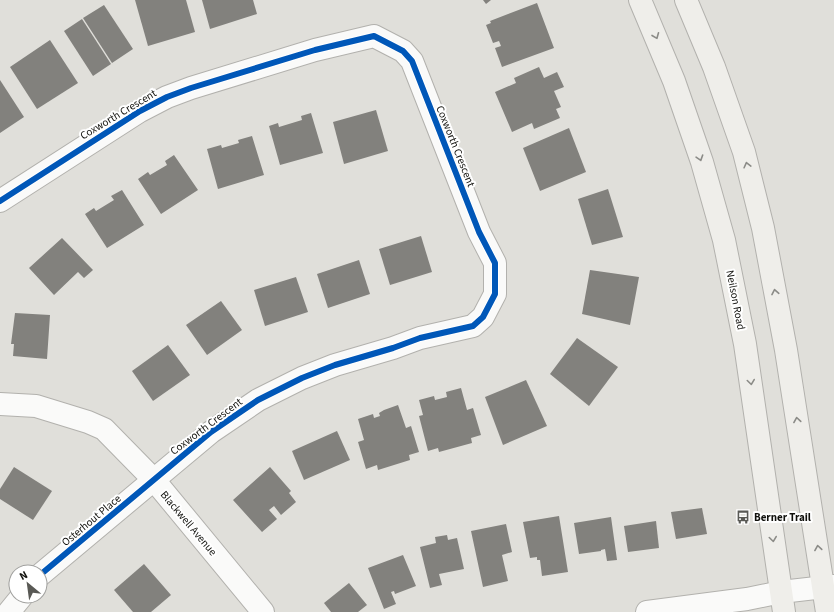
<svg xmlns="http://www.w3.org/2000/svg" width="834" height="612" font-family="'Source Sans 3',sans-serif">
	<style>
		.building { fill: #82817d }
		.lines { fill: none; stroke-linecap: round; stroke-linejoin: round }
		.minor-casing { stroke: #b2b1ad; stroke-width: 24 }
		.tertiary-casing { stroke: #b2b1ad; stroke-width: 24 }
		.secondary-casing { stroke: #b2b1ad; stroke-width: 24 }
		.minor { stroke: #fafaf9; stroke-width: 22 }
		.tertiary { stroke: #fafaf9; stroke-width: 22 }
		.secondary { stroke: #efeeea; stroke-width: 22 }
		.cycleway-casing { stroke: #fff; stroke-width: 8 }
		.cycleway { stroke: #0057b8; stroke-width: 6 }
		.oneway { stroke: #8b8b87 }
		.labels { text-anchor: middle; stroke-width: 4; stroke-linejoin: round; paint-order: stroke }
		.street-label { font-size: 11px; fill: #11110d; stroke: #fff }
		.poi-label { font-size: 11px; font-weight: bold; fill: #11110d; stroke: #fff; text-anchor: start }
	</style>
	<rect width="100%" height="100%" fill="#e0dfda"/>
	<g class="building">
		<path d="M 135,0 L 186,0 L 195,32 L 148,46 Z"/>
		<path d="M 202,0 L 253,0 L 257,14 L 210,29 Z"/>
		<path d="M 483,0 L 491,0 L 486,4 Z"/>
		<path d="M 537,3 L 554,48 L 502,67 L 495,48 L 501,46 L 499,41 L 493,43 L 486,25 L 491,23 L 490,21 Z"/>
		<path d="M 104,5 L 133,49 L 112,63 L 83,18 Z"/>
		<path d="M 82,19 L 111,64 L 93,76 L 64,31 Z"/>
		<path d="M 50,40 L 78,83 L 37,109 L 10,67 Z"/>
		<path d="M 539,67 L 544,78 L 557,72 L 564,87 L 554,91 L 561,107 L 556,109 L 560,118 L 534,129 L 532,123 L 512,132 L 495,92 L 516,83 L 514,78 Z"/>
		<path d="M 0,80 L 24,117 L 0,133 Z"/>
		<path d="M 376,110 L 388,151 L 344,164 L 333,122 Z"/>
		<path d="M 311,113 L 323,153 L 280,165 L 269,126 L 278,123 L 279,127 L 302,120 L 301,116 Z"/>
		<path d="M 569,128 L 586,172 L 540,191 L 523,148 Z"/>
		<path d="M 252,136 L 264,175 L 218,189 L 207,149 L 221,145 L 222,148 L 239,143 L 238,140 Z"/>
		<path d="M 174,155 L 198,190 L 161,214 L 138,179 L 148,172 L 150,175 L 167,165 L 165,161 Z"/>
		<path d="M 608,189 L 623,237 L 592,245 L 578,199 Z"/>
		<path d="M 122,190 L 144,225 L 107,248 L 85,214 L 94,208 L 96,211 L 114,200 L 111,196 Z"/>
		<path d="M 421,236 L 432,272 L 390,285 L 379,249 Z"/>
		<path d="M 62,238 L 93,270 L 84,278 L 78,272 L 54,295 L 29,268 Z"/>
		<path d="M 359,260 L 370,294 L 328,308 L 317,274 Z"/>
		<path d="M 590,270 L 639,277 L 630,325 L 582,314 Z"/>
		<path d="M 296,277 L 308,312 L 265,326 L 254,290 Z"/>
		<path d="M 221,301 L 242,330 L 207,355 L 186,325 Z"/>
		<path d="M 15,313 L 50,315 L 47,359 L 13,356 L 14,344 L 11,344 Z"/>
		<path d="M 577,338 L 618,367 L 589,406 L 550,374 Z"/>
		<path d="M 168,345 L 190,375 L 153,401 L 132,371 Z"/>
		<path d="M 526,380 L 547,426 L 503,445 L 485,397 Z"/>
		<path d="M 461,388 L 467,410 L 473,408 L 481,435 L 471,438 L 472,443 L 439,452 L 438,448 L 428,451 L 419,416 L 423,415 L 419,400 L 434,396 L 435,400 L 447,397 L 446,392 Z"/>
		<path d="M 398,405 L 406,428 L 411,426 L 419,452 L 409,455 L 410,460 L 378,470 L 377,465 L 366,469 L 358,442 L 364,440 L 358,419 L 373,414 L 374,418 L 380,416 L 379,413 L 384,410 Z"/>
		<path d="M 337,431 L 350,460 L 304,480 L 292,451 Z"/>
		<path d="M 14,467 L 52,491 L 33,520 L 0,499 L 0,489 Z"/>
		<path d="M 270,467 L 291,491 L 289,493 L 296,502 L 281,515 L 274,506 L 269,510 L 277,519 L 262,532 L 233,500 Z"/>
		<path d="M 702,508 L 707,534 L 676,539 L 671,512 Z"/>
		<path d="M 559,516 L 568,572 L 542,576 L 540,560 L 537,560 L 537,557 L 530,558 L 523,522 Z"/>
		<path d="M 611,517 L 617,560 L 607,561 L 605,549 L 601,550 L 601,551 L 579,554 L 574,523 Z"/>
		<path d="M 656,521 L 659,548 L 628,552 L 624,526 Z"/>
		<path d="M 506,524 L 512,552 L 502,555 L 508,581 L 483,587 L 471,531 Z"/>
		<path d="M 447,535 L 448,540 L 457,538 L 464,569 L 439,574 L 442,585 L 430,588 L 420,547 L 436,543 L 435,537 Z"/>
		<path d="M 403,555 L 416,586 L 395,594 L 394,591 L 391,592 L 396,604 L 384,609 L 368,568 Z"/>
		<path d="M 144,564 L 171,595 L 151,612 L 133,612 L 114,590 Z"/>
		<path d="M 349,583 L 367,605 L 358,612 L 331,612 L 324,603 Z"/>
	</g>
	<g class="lines">
		<g class="minor-casing">
			<g id="minor">
				<path d="M 0,201 L 140,111 L 167,97 L 191,88 L 315,50 L 374,36 L 403,51 L 412,61 L 479,232 L 495,263 L 495,294 L 483,317 L 473,326 L 420,338 L 393,348 L 335,365 L 302,378 L 258,400 L 211,432 L 40,575"/>
				<path d="M 9,612 L 22,596"/>
			</g>
		</g>
		<g class="tertiary-casing">
			<g id="tertiary">
				<path d="M 0,404 L 36,406 L 88,422 L 104,429 L 154,480 L 263,612"/>
				<path d="M 647,612 L 747,599 L 781,592 L 834,586"/>
			</g>
		</g>
		<g class="secondary-casing">
			<g id="secondary">
				<path d="M 640,0 L 674,81 L 702,162 L 724,240 L 745,344 L 784,612"/>
				<path d="M 686,0 L 714,67 L 744,152 L 763,228 L 786,350 L 827,612"/>
			</g>
		</g>
		<use href="#minor" class="minor"/>
		<use href="#tertiary" class="tertiary"/>
		<use href="#secondary" class="secondary"/>
		<g class="cycleway-casing">
			<path id="cycleway" d="M 0,201 L 140,111 L 167,97 L 191,88 L 315,50 L 374,36 L 403,51 L 412,61 L 479,232 L 495,263 L 495,294 L 483,317 L 473,326 L 420,338 L 393,348 L 335,365 L 302,378 L 258,400 L 211,432 L 40,575"/>
		</g>
		<use href="#cycleway" class="cycleway"/>
	</g>
	<defs><path id="oneway-chevron" d="M-2-3.5L2.5 0L-2 3.5" fill="none" stroke-width="1.6" stroke-linecap="round" stroke-linejoin="round"/></defs>
	<g class="oneway">
		<use href="#oneway-chevron" transform="translate(656 36) rotate(68)"/>
		<use href="#oneway-chevron" transform="translate(700 158) rotate(72)"/>
		<use href="#oneway-chevron" transform="translate(747 165) rotate(-104)"/>
		<use href="#oneway-chevron" transform="translate(775 292) rotate(-101)"/>
		<use href="#oneway-chevron" transform="translate(751 382) rotate(82)"/>
		<use href="#oneway-chevron" transform="translate(797 420) rotate(-99)"/>
		<use href="#oneway-chevron" transform="translate(773 539) rotate(82)"/>
		<use href="#oneway-chevron" transform="translate(818 548) rotate(-99)"/>
	</g>
	<defs>
		<g id="bus-bare" transform="scale(1.08)"><path d="M-5-6H5V4H4V6H2V4H-2V6H-4V4H-5ZM-3.5-4V0h7V-4ZM-3.5 1.2v1.5H-2V1.2ZM2 1.2v1.5H3.5V1.2Z" fill="#595955" stroke="#fff" stroke-width="2.5" paint-order="stroke"/></g>
	</defs>
	<g fill-rule="evenodd">
		<use href="#bus-bare" x="743" y="517"/>
	</g>
	<g class="labels">
		<g class="street-label">
			<text transform="translate(118 114) rotate(-31)" y="4">Coxworth Crescent</text>
			<text transform="translate(456 146) rotate(68)" y="4">Coxworth Crescent</text>
			<text transform="translate(736 300) rotate(79)" y="4">Neilson Road</text>
			<text transform="translate(206 426) rotate(-37)" y="4">Coxworth Crescent</text>
			<text transform="translate(91 520) rotate(-40)" y="4">Osterhout Place</text>
			<text transform="translate(189 523) rotate(50)" y="4">Blackwell Avenue</text>
		</g>
		<g class="poi-label">
			<text x="754" y="521">Berner Trail</text>
		</g>
	</g>
	<g transform="translate(28 584) rotate(331)"><circle r="19" fill="#ffffff" stroke="#a0a09e"/>
	<path d="M0-3L7 15L0 10L-7 15Z" fill="#595955"/>
	<text y="-6" font-size="11" font-weight="bold" text-anchor="middle" fill="#11110d">N</text>
	</g>
</svg>
